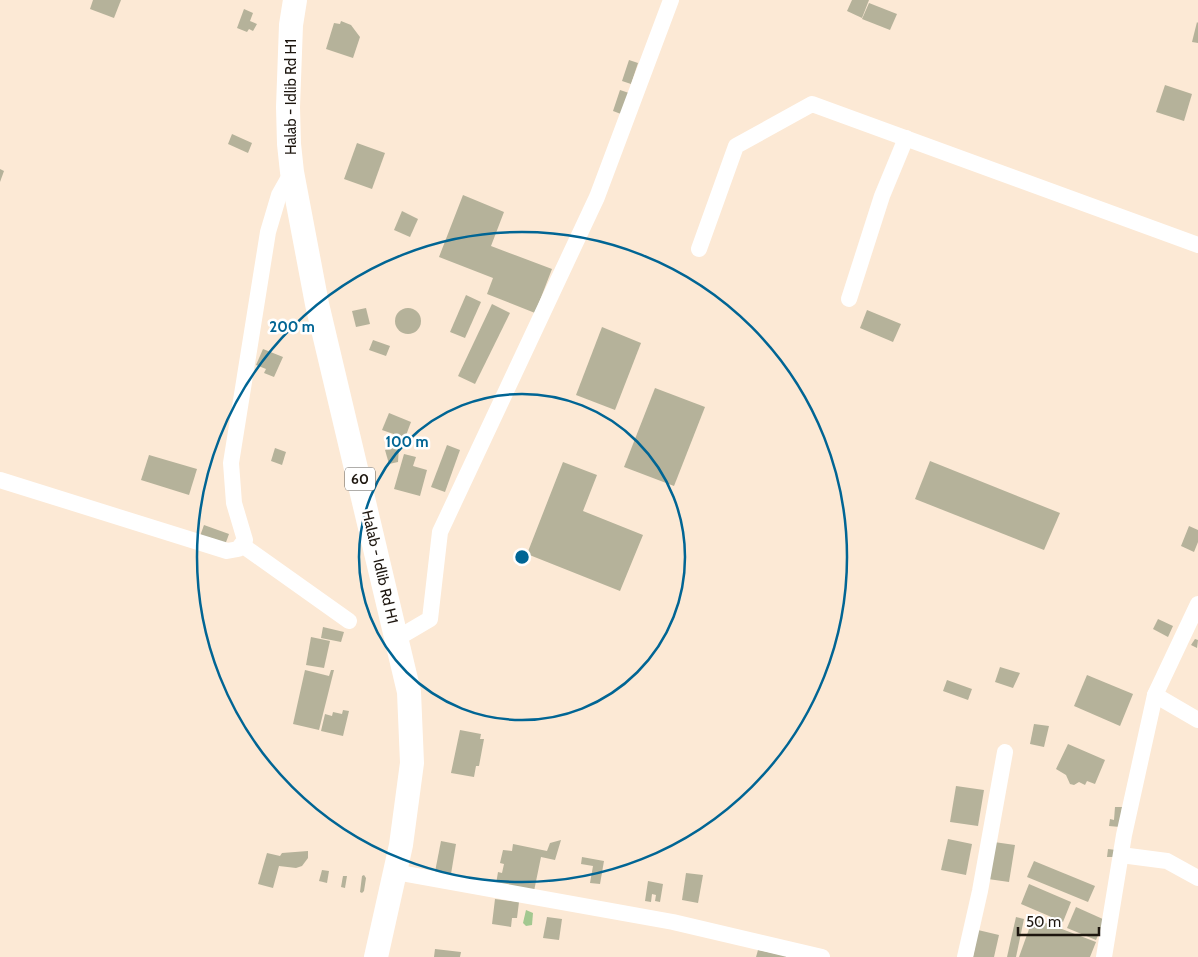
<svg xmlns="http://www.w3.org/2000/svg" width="1198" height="957" font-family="Cabin,sans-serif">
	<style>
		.water { fill: #a3c890 }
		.building { fill: #b5b29a }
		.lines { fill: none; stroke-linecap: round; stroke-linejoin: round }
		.minor { stroke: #fff; stroke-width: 16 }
		.highway { stroke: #fff; stroke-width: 24 }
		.ring { fill: none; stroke: #006594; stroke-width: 2.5 }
		.labels { text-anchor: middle; stroke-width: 5; stroke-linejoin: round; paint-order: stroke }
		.shield { fill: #fff; stroke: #615c57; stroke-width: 1 }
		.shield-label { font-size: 14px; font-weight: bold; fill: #1d160f }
		.street-label { font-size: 15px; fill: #1d160f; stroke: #fff }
		.centre { fill: #006594; stroke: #fff; stroke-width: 2.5 }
		.ring-label { font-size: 15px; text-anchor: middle; font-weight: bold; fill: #006594; stroke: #fff; stroke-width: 5; stroke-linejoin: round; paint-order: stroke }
	</style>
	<rect width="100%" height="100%" fill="#fce9d5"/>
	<path class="water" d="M 526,910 L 533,913 L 532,925 L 526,926 L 523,923 Z"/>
	<g class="building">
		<path d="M 93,0 L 121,0 L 114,18 L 90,9 Z"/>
		<path d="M 852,0 L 869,0 L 862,18 L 847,11 Z"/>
		<path d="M 869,3 L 897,14 L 890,30 L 862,19 Z"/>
		<path d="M 244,9 L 253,13 L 250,21 L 257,24 L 253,31 L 249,29 L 247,32 L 237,28 Z"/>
		<path d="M 341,21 L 351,25 L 360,37 L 353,58 L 326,49 L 334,23 L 340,24 Z"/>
		<path d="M 1197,22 L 1198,23 L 1198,43 L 1192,42 Z"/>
		<path d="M 629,60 L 638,63 L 631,84 L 622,81 Z"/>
		<path d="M 1165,85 L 1192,94 L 1184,121 L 1156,112 Z"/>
		<path d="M 620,90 L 629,93 L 621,114 L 613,111 Z"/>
		<path d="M 232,134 L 252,143 L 248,153 L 228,144 Z"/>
		<path d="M 357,143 L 385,153 L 372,189 L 344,179 Z"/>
		<path d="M 0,169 L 4,171 L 0,182 Z"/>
		<path d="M 463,195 L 504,212 L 491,246 L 552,269 L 535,313 L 487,294 L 493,278 L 439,257 Z"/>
		<path d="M 402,211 L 418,219 L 410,237 L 394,230 Z"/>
		<path d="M 466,295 L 481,302 L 465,338 L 450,332 Z"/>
		<path d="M 492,304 L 510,313 L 475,384 L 458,376 Z"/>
		<circle cx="408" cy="321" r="13"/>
		<path d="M 366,308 L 370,324 L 356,327 L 352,311 Z"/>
		<path d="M 867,310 L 901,324 L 893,342 L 860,328 Z"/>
		<path d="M 602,327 L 641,343 L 615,410 L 576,395 Z"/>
		<path d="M 373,340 L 390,346 L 386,356 L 369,350 Z"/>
		<path d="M 263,349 L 283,357 L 274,377 L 264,373 L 266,369 L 256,365 Z"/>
		<path d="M 655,388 L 705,407 L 674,486 L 624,467 Z"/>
		<path d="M 389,413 L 411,422 L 405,438 L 382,430 Z"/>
		<path d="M 447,445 L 460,450 L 445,492 L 431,487 Z"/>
		<path d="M 399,446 L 398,462 L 389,464 L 385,450 Z"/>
		<path d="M 275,448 L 286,452 L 282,465 L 271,461 Z"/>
		<path d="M 404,454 L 416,457 L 413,466 L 427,470 L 420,496 L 394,489 Z"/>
		<path d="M 149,455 L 197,469 L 189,495 L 141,480 Z"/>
		<path d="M 930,461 L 1060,513 L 1044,550 L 915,499 Z"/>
		<path d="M 563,462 L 597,475 L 583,511 L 643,535 L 620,591 L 527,554 Z"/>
		<path d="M 204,525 L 229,534 L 225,545 L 200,536 Z"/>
		<path d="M 1189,526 L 1198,530 L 1198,542 L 1194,552 L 1181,546 Z"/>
		<path d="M 1158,619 L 1173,626 L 1168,637 L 1153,629 Z"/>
		<path d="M 323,627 L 344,632 L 341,642 L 321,638 Z"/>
		<path d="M 311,637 L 330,641 L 324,668 L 306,665 Z"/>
		<path d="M 1195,639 L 1198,640 L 1197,648 L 1191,645 Z"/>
		<path d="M 1000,667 L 1020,673 L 1013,688 L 995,682 Z"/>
		<path d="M 305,670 L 329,676 L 331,670 L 334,670 L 319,730 L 293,724 Z"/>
		<path d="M 1087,675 L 1133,694 L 1120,726 L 1074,706 Z"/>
		<path d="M 947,680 L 972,689 L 968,700 L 943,691 Z"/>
		<path d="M 343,710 L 349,711 L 343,736 L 321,731 L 325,714 L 332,716 L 333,712 L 342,714 Z"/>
		<path d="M 1034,724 L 1049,726 L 1044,747 L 1030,744 Z"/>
		<path d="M 460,730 L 481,734 L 480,739 L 484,739 L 479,766 L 476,766 L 474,777 L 451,773 Z"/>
		<path d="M 1068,744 L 1105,760 L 1095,784 L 1087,781 L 1085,785 L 1079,782 L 1074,785 L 1070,784 L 1066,775 L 1056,769 Z"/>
		<path d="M 956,786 L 984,790 L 978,826 L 950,822 Z"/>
		<path d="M 1115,807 L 1122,807 L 1120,827 L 1109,826 L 1110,819 L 1114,820 Z"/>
		<path d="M 948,839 L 972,844 L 966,875 L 941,870 Z"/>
		<path d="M 561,840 L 555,860 L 541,857 L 534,891 L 496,884 L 498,872 L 502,873 L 504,864 L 500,863 L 503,850 L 512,851 L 513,844 L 547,851 L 550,843 Z"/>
		<path d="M 441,841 L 456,844 L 450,880 L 434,877 Z"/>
		<path d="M 994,842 L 1015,845 L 1009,882 L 988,879 Z"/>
		<path d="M 1108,849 L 1116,850 L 1115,857 L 1107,857 Z"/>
		<path d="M 308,851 L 308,858 L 302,866 L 296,868 L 279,866 L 273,888 L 258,884 L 267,853 L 280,856 L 282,853 Z"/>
		<path d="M 582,857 L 604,861 L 600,884 L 590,883 L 593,866 L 581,864 Z"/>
		<path d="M 1034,861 L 1095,886 L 1088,902 L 1027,877 Z"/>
		<path d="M 322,870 L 329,871 L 327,883 L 319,881 Z"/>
		<path d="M 686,873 L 703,875 L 698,903 L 682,900 Z"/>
		<path d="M 364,875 L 366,878 L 364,891 L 362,893 L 360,892 L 362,876 Z"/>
		<path d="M 343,876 L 347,876 L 345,888 L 341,887 Z"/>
		<path d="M 648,881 L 663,884 L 660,902 L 655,901 L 656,895 L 652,894 L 651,902 L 645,901 Z"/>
		<path d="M 1029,884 L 1071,902 L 1063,922 L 1021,904 Z"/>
		<path d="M 495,899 L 519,902 L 517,918 L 512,918 L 511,927 L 492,924 Z"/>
		<path d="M 1076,907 L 1105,920 L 1096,940 L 1067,928 Z"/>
		<path d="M 547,917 L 562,919 L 559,940 L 543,938 Z"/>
		<path d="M 1016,917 L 1024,919 L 1016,957 L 1007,957 Z"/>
		<path d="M 1033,918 L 1096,942 L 1090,957 L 1019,957 Z"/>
		<path d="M 978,930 L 999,935 L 994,957 L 973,957 Z"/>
		<path d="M 435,949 L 461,952 L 460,957 L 434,957 Z"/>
		<path d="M 758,950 L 786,956 L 786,957 L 756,957 Z"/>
	</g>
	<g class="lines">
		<g class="minor">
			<path d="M 699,249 L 736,146 L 812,104 L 1198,245"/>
			<path d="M 849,299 L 882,196 L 906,138"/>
			<path d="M 0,480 L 227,551 L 238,549 L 245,540 L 234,503 L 231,463 L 268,232 L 279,195 L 292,172"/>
			<path d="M 242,545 L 349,621"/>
			<path d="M 396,639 L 430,619 L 440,532 L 597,197 L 671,0"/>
			<path d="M 1155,695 L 1198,720"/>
			<path d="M 1121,855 L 1167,861 L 1198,878"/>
			<path d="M 395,872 L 673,922 L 822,957"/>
			<path d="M 965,957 L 980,891 L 1005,752"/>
			<path d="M 1104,957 L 1124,835 L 1155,695 L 1198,604"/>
		</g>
		<path class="highway" d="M 295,0 L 291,25 L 288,107 L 289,144 L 292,172 L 317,304 L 409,692 L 412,763 L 401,845 L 376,957"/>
	</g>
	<g class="ring">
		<circle cx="522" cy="557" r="163"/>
		<circle cx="522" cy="557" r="325"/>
	</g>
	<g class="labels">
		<rect class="shield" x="345" y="467.5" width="30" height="23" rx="4"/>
		<g class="shield-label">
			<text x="360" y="484">60</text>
		</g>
		<g class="street-label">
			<text transform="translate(291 97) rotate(-90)" y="5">Halab - Idlib Rd H1</text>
			<text transform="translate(380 567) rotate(77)" y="5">Halab - Idlib Rd H1</text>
		</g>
	</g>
	<circle cx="522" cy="557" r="8" class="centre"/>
	<g class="ring-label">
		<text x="292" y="332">200 m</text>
		<text x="407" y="447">100 m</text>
	</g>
	<path d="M1018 927v8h81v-8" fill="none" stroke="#1d160f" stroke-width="2.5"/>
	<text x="1026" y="927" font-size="15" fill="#1d160f" stroke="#ffffff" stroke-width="4" paint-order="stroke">50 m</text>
</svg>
